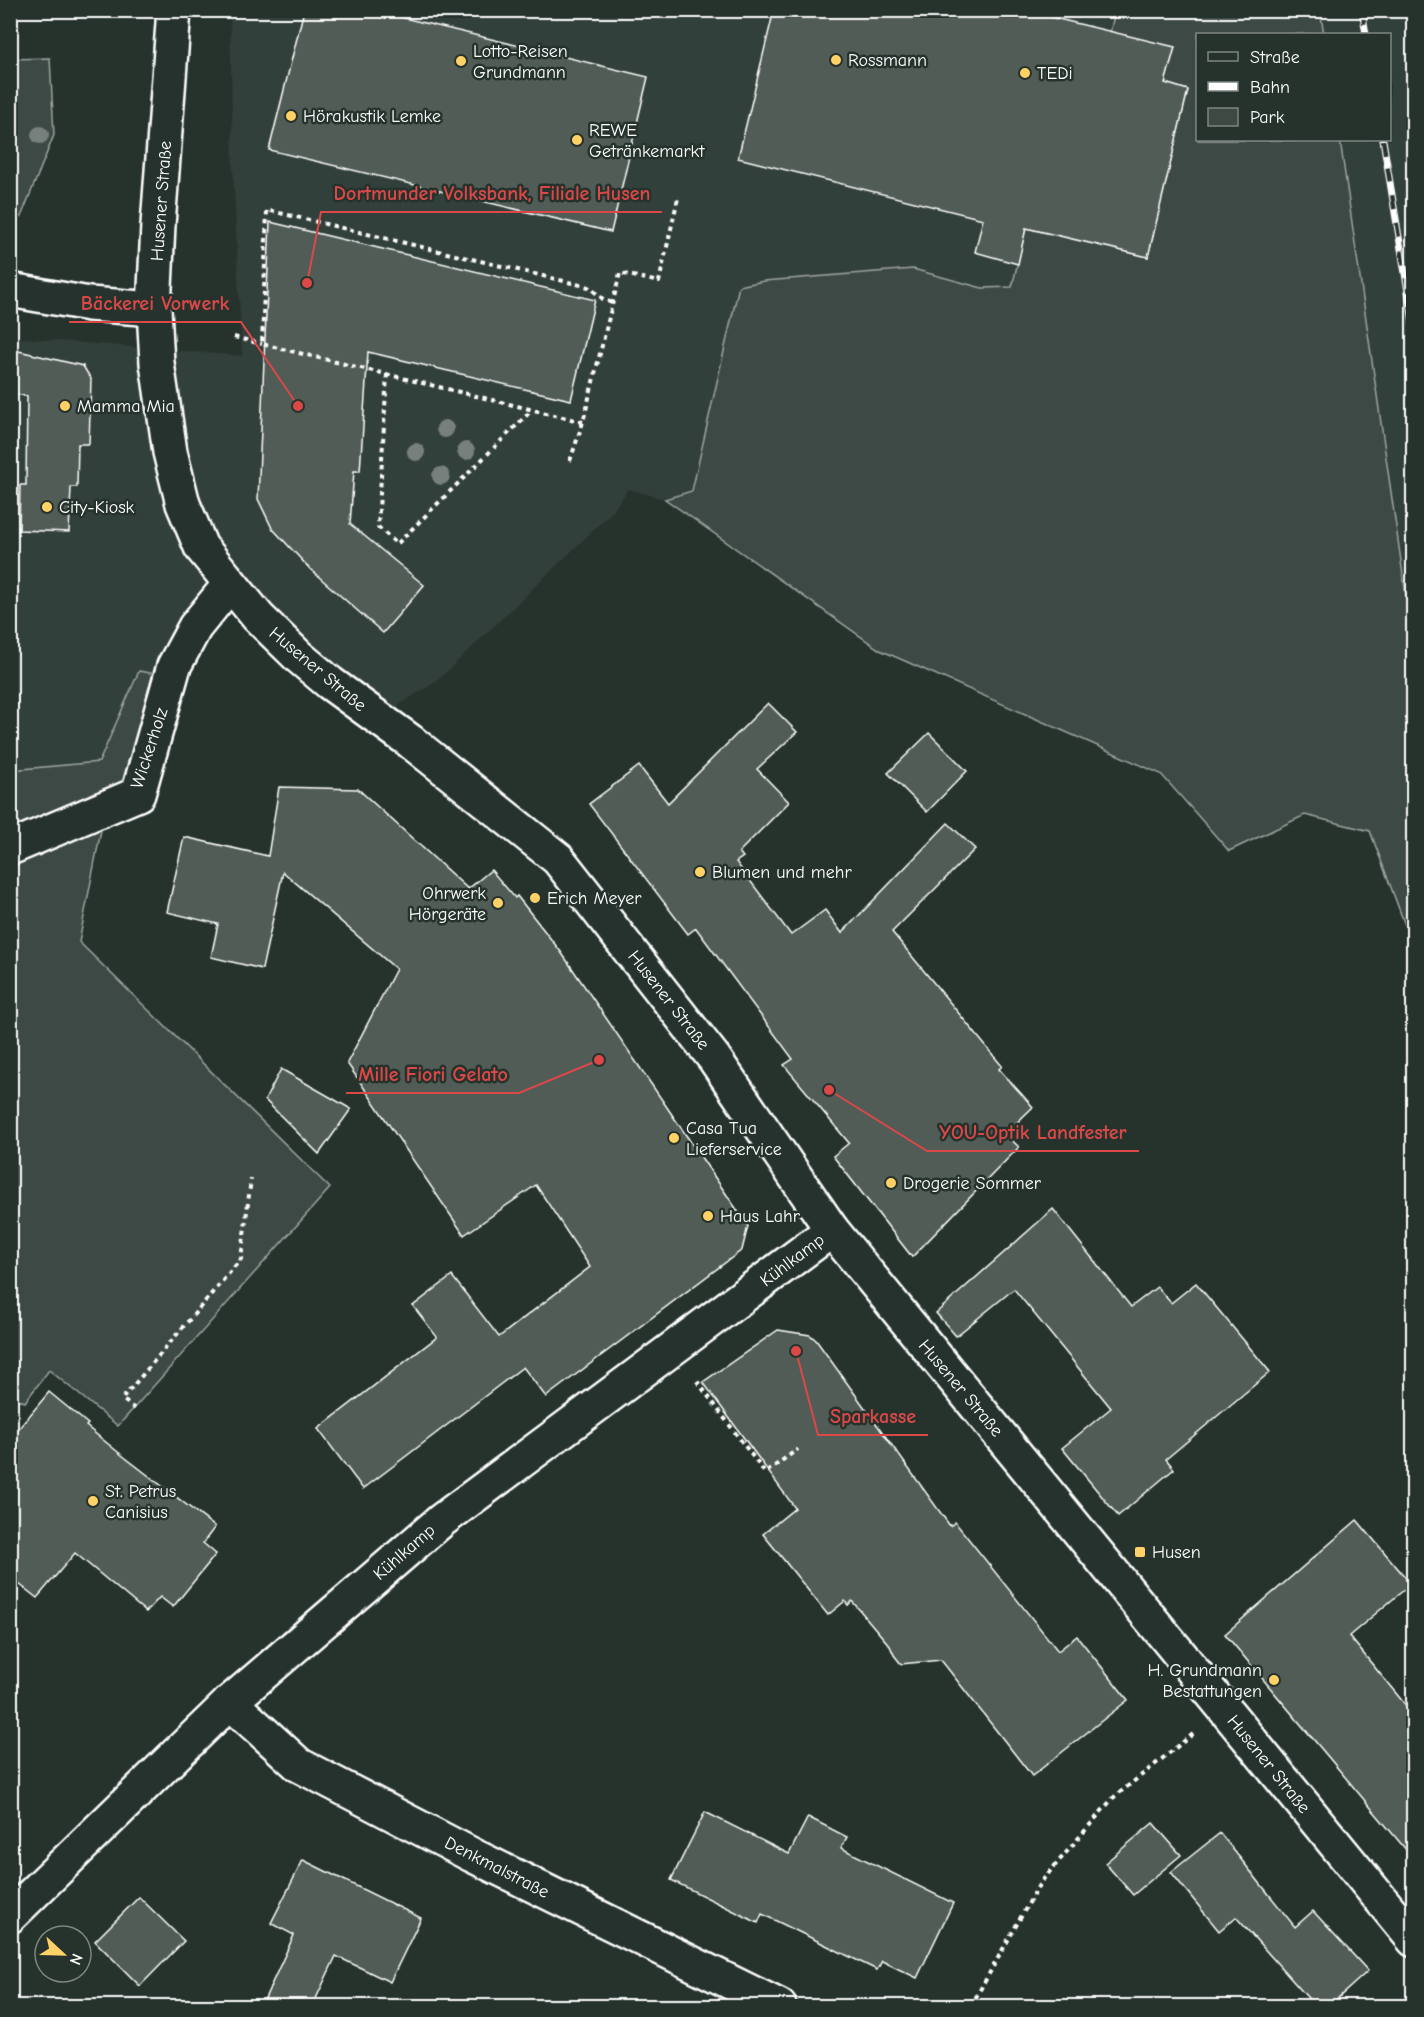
<svg xmlns="http://www.w3.org/2000/svg" width="1424" height="2017" font-family="'Comic Neue',sans-serif">
	<style>
		.built { fill: #333f3a }
		.green { fill: #3e4944; stroke: #9ea4a2; stroke-width: 1.5 }
		.building { fill: #515c57; stroke: #fff; stroke-width: 1.5 }
		.lines { fill: none; stroke-linecap: round; stroke-linejoin: round }
		.street-casing { stroke: #fff; stroke-width: 38 }
		.secondary-casing { stroke: #fff; stroke-width: 38 }
		.path { stroke: #fff; stroke-width: 4; stroke-dasharray: 4.5 4.5; stroke-linecap: butt }
		.street { stroke: #26332d; stroke-width: 33 }
		.secondary { stroke: #26332d; stroke-width: 33 }
		.rail-casing { stroke: #fff; stroke-width: 7 }
		.rail { stroke: #26332d; stroke-width: 4.5; stroke-dasharray: 14; stroke-linecap: butt }
		.tree { fill: #78807d }
		.poi-dot { fill: #ffd166; stroke: #26332d; stroke-width: 2 }
		.labels { text-anchor: middle; stroke-width: 5; stroke-linejoin: round; paint-order: stroke }
		.poi-label { font-size: 18px; fill: #fff; stroke: #26332d; text-anchor: start }
		.street-label { font-size: 18px; fill: #fff; stroke: #26332d }
		.leader { fill: none; stroke: #dc4848; stroke-width: 2 }
		.callout-dot { fill: #dc4848; stroke: #26332d; stroke-width: 2 }
		.callout-label { font-size: 20px; text-anchor: middle; font-weight: bold; fill: #dc4848; stroke: #26332d; stroke-width: 5; stroke-linejoin: round; paint-order: stroke }
	</style>
	<rect width="100%" height="100%" fill="#26332d"/>
	<filter id="ink" filterUnits="userSpaceOnUse"><feTurbulence type="fractalNoise" baseFrequency=".0167" numOctaves="2"/><feDisplacementMap in="SourceGraphic" scale="12" xChannelSelector="R" yChannelSelector="G"/><feConvolveMatrix kernelMatrix="1 2 1 2 8 2 1 2 1" color-interpolation-filters="sRGB"/></filter>
	<g filter="url(#ink)">
		<g class="built">
			<path d="M 230,11 L 1238,11 L 1198,34 L 1198,140 L 1277,280 L 982,288 L 913,269 L 764,281 L 739,286 L 692,491 L 665,499 L 628,489 L 613,511 L 437,681 L 383,715 L 230,579 L 168,676 L 139,671 L 99,762 L 11,771 L 10,337 L 242,356 L 233,168 Z"/>
			<path d="M 1320,11 L 1413,11 L 1413,644 L 1340,140 L 1390,140 L 1390,34 L 1324,34 Z"/>
		</g>
		<g class="green">
			<path d="M 1115,11 L 1320,11 L 1324,34 L 1198,34 L 1198,140 L 1340,140 L 1413,644 L 1413,958 L 1405,925 L 1370,831 L 1305,815 L 1229,851 L 1161,774 L 880,650 L 665,499 L 692,491 L 739,286 L 764,281 L 913,269 L 982,288 L 1012,287 L 1026,228 L 1148,256 L 1188,90 L 1165,83 L 1175,47 L 1110,33 Z"/>
			<path d="M 50,58 L 54,135 L 21,217 L 11,215 L 11,59 Z"/>
			<path d="M 139,671 L 168,676 L 136,784 L 11,837 L 11,770 L 99,762 Z"/>
			<path d="M 103,820 L 79,942 L 330,1188 L 118,1426 L 49,1370 L 25,1402 L 11,1397 L 11,856 Z"/>
		</g>
		<g class="building">
			<path d="M 304,10 L 371,10 L 648,77 L 611,232 L 269,150 Z"/>
			<path d="M 774,10 L 1021,10 L 1175,47 L 1165,83 L 1188,90 L 1148,257 L 1026,228 L 1018,264 L 975,252 L 983,219 L 738,158 Z"/>
			<path d="M 270,222 L 595,300 L 571,400 L 368,352 L 360,471 L 354,471 L 350,524 L 424,585 L 383,633 L 311,570 L 272,528 L 258,499 Z"/>
			<path d="M 10,349 L 83,366 L 91,379 L 89,444 L 78,444 L 77,487 L 71,487 L 69,532 L 19,530 L 20,485 L 26,485 L 27,396 L 10,393 Z"/>
			<path d="M 768,703 L 797,732 L 757,769 L 789,802 L 739,852 L 743,857 L 736,862 L 791,935 L 825,910 L 842,933 L 948,823 L 975,849 L 892,932 L 1002,1066 L 999,1069 L 1033,1107 L 1005,1134 L 1019,1147 L 912,1257 L 833,1156 L 849,1143 L 784,1065 L 793,1059 L 696,928 L 688,934 L 589,804 L 639,766 L 668,803 Z"/>
			<path d="M 929,733 L 967,771 L 927,812 L 888,773 Z"/>
			<path d="M 279,787 L 358,789 L 468,889 L 491,870 L 515,898 L 517,896 L 561,952 L 748,1226 L 742,1250 L 546,1397 L 523,1367 L 363,1489 L 318,1429 L 437,1337 L 413,1306 L 452,1276 L 499,1337 L 590,1267 L 536,1185 L 464,1235 L 347,1063 L 396,969 L 283,872 L 262,969 L 211,957 L 218,924 L 167,912 L 184,837 L 268,856 Z"/>
			<path d="M 281,1069 L 351,1109 L 319,1154 L 265,1100 Z"/>
			<path d="M 1053,1209 L 1131,1307 L 1157,1287 L 1171,1303 L 1196,1283 L 1270,1372 L 1166,1459 L 1174,1469 L 1118,1516 L 1062,1448 L 1111,1408 L 1014,1289 L 956,1336 L 936,1313 Z"/>
			<path d="M 778,1330 L 810,1335 L 816,1340 L 950,1526 L 955,1522 L 1058,1651 L 1077,1636 L 1128,1700 L 1032,1776 L 941,1660 L 901,1664 L 894,1655 L 890,1646 L 852,1601 L 848,1605 L 845,1601 L 828,1615 L 763,1534 L 795,1508 L 703,1382 Z"/>
			<path d="M 49,1392 L 88,1424 L 86,1426 L 118,1452 L 215,1527 L 203,1543 L 216,1554 L 173,1607 L 160,1597 L 146,1612 L 75,1553 L 37,1598 L 10,1577 L 10,1439 Z"/>
			<path d="M 1357,1520 L 1411,1584 L 1349,1636 L 1413,1714 L 1413,1858 L 1225,1634 Z"/>
			<path d="M 705,1812 L 789,1854 L 808,1817 L 847,1837 L 841,1848 L 953,1903 L 917,1978 L 882,1961 L 877,1970 L 762,1914 L 758,1923 L 671,1880 Z"/>
			<path d="M 1153,1823 L 1181,1855 L 1133,1895 L 1105,1863 Z"/>
			<path d="M 1220,1833 L 1295,1927 L 1313,1911 L 1368,1971 L 1328,2007 L 1316,2007 L 1236,1917 L 1219,1931 L 1171,1872 Z"/>
			<path d="M 303,1860 L 421,1918 L 390,1982 L 336,1956 L 312,2007 L 261,2007 L 294,1935 L 271,1923 Z"/>
			<path d="M 139,1897 L 184,1941 L 140,1986 L 95,1941 Z"/>
		</g>
		<g class="lines">
			<g class="street-casing">
				<g id="street">
					<path d="M 10,290 L 89,304 L 154,309"/>
					<path d="M 10,848 L 138,794 L 174,666 L 195,627 L 230,584"/>
					<path d="M 230,1702 L 299,1765 L 472,1855 L 779,2006"/>
					<path d="M 10,1916 L 230,1702 L 442,1520 L 832,1230"/>
				</g>
			</g>
			<g class="secondary-casing">
				<path id="secondary" d="M 174,10 L 158,225 L 154,309 L 157,363 L 170,452 L 183,504 L 201,547 L 258,617 L 299,657 L 330,683 L 410,741 L 558,859 L 714,1058 L 832,1230 L 1414,1940"/>
			</g>
			<g class="path">
				<path d="M 234,337 L 262,344"/>
				<path d="M 387,374 L 378,527 L 397,544 L 532,410"/>
				<path d="M 583,422 L 262,344 L 267,210 L 589,287 L 603,299 L 612,303"/>
				<path d="M 570,461 L 583,422 L 620,273 L 659,282 L 678,198"/>
				<path d="M 697,1381 L 765,1473 L 798,1449"/>
				<path d="M 135,1409 L 122,1399 L 241,1259 L 251,1179"/>
				<path d="M 971,2006 L 1040,1883 L 1113,1798 L 1193,1734"/>
			</g>
			<use href="#street" class="street"/>
			<use href="#secondary" class="secondary"/>
			<g class="rail-casing">
				<g id="rail">
					<path d="M 1362,10 L 1366,34"/>
					<path d="M 1383,140 L 1414,328"/>
				</g>
			</g>
			<use href="#rail" class="rail"/>
		</g>
		<g class="tree">
			<circle cx="40" cy="135" r="9"/>
			<circle cx="445" cy="429" r="9"/>
			<circle cx="466" cy="451" r="9"/>
			<circle cx="416" cy="452" r="9"/>
			<circle cx="441" cy="476" r="9"/>
		</g>
	</g>
	<g class="poi-dot">
		<circle cx="836" cy="60" r="6"/>
		<circle cx="461" cy="61" r="6"/>
		<circle cx="1025" cy="73" r="6"/>
		<circle cx="291" cy="116" r="6"/>
		<circle cx="577" cy="140" r="6"/>
		<circle cx="65" cy="406" r="6"/>
		<circle cx="47" cy="507" r="6"/>
		<circle cx="700" cy="872" r="6"/>
		<circle cx="535" cy="898" r="6"/>
		<circle cx="498" cy="903" r="6"/>
		<circle cx="674" cy="1138" r="6"/>
		<circle cx="891" cy="1183" r="6"/>
		<circle cx="708" cy="1216" r="6"/>
		<circle cx="93" cy="1501" r="6"/>
		<rect x="1134" y="1546" width="12" height="12" rx="3"/>
		<circle cx="1274" cy="1680" r="6"/>
	</g>
	<g class="labels">
		<g class="poi-label">
			<text x="473" y="57">Lotto-Reisen<tspan x="473" dy="21">Grundmann</tspan></text>
			<text x="848" y="66">Rossmann</text>
			<text x="1037" y="79">TEDi</text>
			<text x="303" y="122">Hörakustik Lemke</text>
			<text x="589" y="136">REWE<tspan x="589" dy="21">Getränkemarkt</tspan></text>
			<text x="77" y="412">Mamma Mia</text>
			<text x="59" y="513">City-Kiosk</text>
			<text x="712" y="878">Blumen und mehr</text>
			<text x="486" y="899" text-anchor="end">Ohrwerk<tspan x="486" dy="21">Hörgeräte</tspan></text>
			<text x="547" y="904">Erich Meyer</text>
			<text x="686" y="1134">Casa Tua<tspan x="686" dy="21">Lieferservice</tspan></text>
			<text x="903" y="1189">Drogerie Sommer</text>
			<text x="720" y="1222">Haus Lahr</text>
			<text x="105" y="1497">St. Petrus<tspan x="105" dy="21">Canisius</tspan></text>
			<text x="1152" y="1558">Husen</text>
			<text x="1262" y="1676" text-anchor="end">H. Grundmann<tspan x="1262" dy="21">Bestattungen</tspan></text>
		</g>
		<g class="street-label">
			<text transform="translate(161 201) rotate(-86)" y="6">Husener Straße</text>
			<text transform="translate(318 669) rotate(40)" y="6">Husener Straße</text>
			<text transform="translate(149 748) rotate(-72)" y="6">Wickerholz</text>
			<text transform="translate(669 1000) rotate(52)" y="6">Husener Straße</text>
			<text transform="translate(792 1260) rotate(-37)" y="6">Kühlkamp</text>
			<text transform="translate(961 1388) rotate(50)" y="6">Husener Straße</text>
			<text transform="translate(404 1552) rotate(-41)" y="6">Kühlkamp</text>
			<text transform="translate(1269 1764) rotate(51)" y="6">Husener Straße</text>
			<text transform="translate(497 1867) rotate(27)" y="6">Denkmalstraße</text>
		</g>
	</g>
	<path class="leader" d="M307 283L321 212H662M298 406L241 322H69M599 1060L519 1093H346M829 1090L927 1151H1139M796 1351L818 1435H928"/>
	<g class="callout-dot">
		<circle cx="307" cy="283" r="6"/>
		<circle cx="298" cy="406" r="6"/>
		<circle cx="599" cy="1060" r="6"/>
		<circle cx="829" cy="1090" r="6"/>
		<circle cx="796" cy="1351" r="6"/>
	</g>
	<g class="callout-label">
		<text x="492" y="200">Dortmunder Volksbank, Filiale Husen</text>
		<text x="155" y="310">Bäckerei Vorwerk</text>
		<text x="433" y="1081">Mille Fiori Gelato</text>
		<text x="1033" y="1139">YOU-Optik Landfester</text>
		<text x="873" y="1423">Sparkasse</text>
	</g>
	<rect width="1424" height="2017" fill="none" stroke="#26332d" stroke-width="36"/>
	<rect x="18" y="18" width="1388" height="1981" fill="none" stroke="#fff" stroke-width="2" filter="url(#ink)"/>
	<rect x="1196" y="33" width="195" height="108" fill="#26332d" stroke="#7d8581" stroke-width="1.5"/>
	<rect x="1208" y="52" width="30" height="9" fill="#26332d" stroke="#7d8581" stroke-width="1.5"/>
	<text x="1250" y="63" font-size="18" fill="#ffffff">Straße</text>
	<rect x="1208" y="82" width="30" height="9" fill="#ffffff" stroke="#7d8581" stroke-width="1.5"/>
	<text x="1250" y="93" font-size="18" fill="#ffffff">Bahn</text>
	<rect x="1208" y="108" width="30" height="18" fill="#3e4944" stroke="#7d8581" stroke-width="1.5"/>
	<text x="1250" y="123" font-size="18" fill="#ffffff">Park</text>
	<g transform="translate(63 1954) rotate(112)"><circle r="28" fill="#26332d" stroke="#7d8581" stroke-width="1.5"/>
	<path d="M0-4.5L10 22L0 15L-10 22Z" fill="#ffd166"/>
	<text y="-9" font-size="16" font-weight="bold" text-anchor="middle" fill="#ffffff">N</text>
	</g>
</svg>
